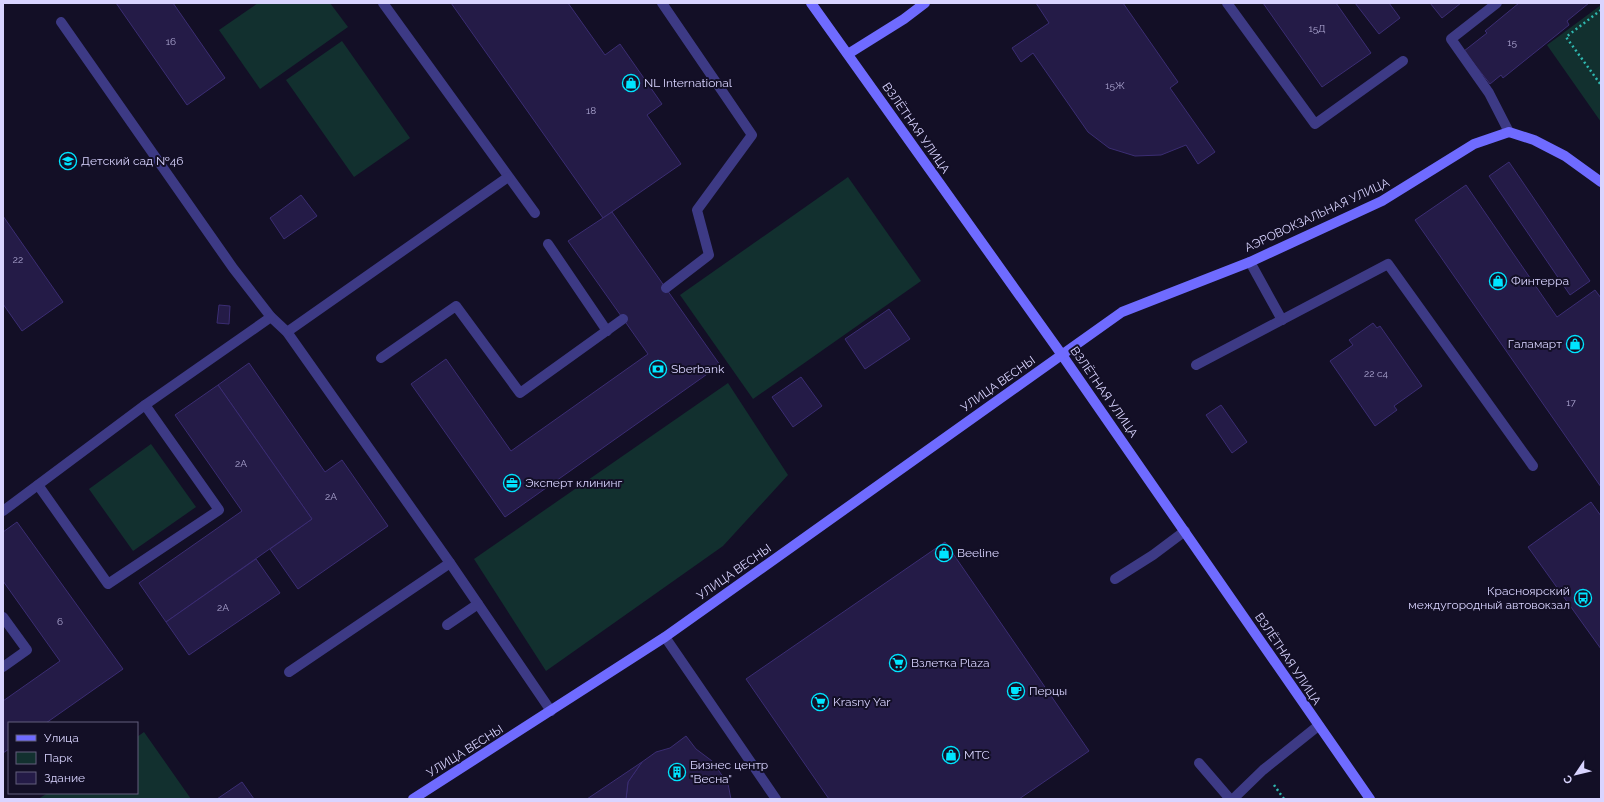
<svg xmlns="http://www.w3.org/2000/svg" width="1604" height="802" font-family="Raleway,sans-serif">
	<style>
		.green { fill: #12302f }
		.building { fill: #241b47; stroke: #3b2d73 }
		.lines { fill: none; stroke-linecap: round; stroke-linejoin: round }
		.path { stroke: #2fb8b0; stroke-width: 2.5; stroke-dasharray: 2 3; stroke-linecap: butt }
		.lane { stroke: #3d3a85; stroke-width: 10 }
		.secondary { stroke: #6f6bff; stroke-width: 10 }
		.labels { text-anchor: middle; stroke-width: 4; stroke-linejoin: round; paint-order: stroke }
		.number-label { font-size: 10px; fill: #aca6d1 }
		.poi-label { font-size: 12px; fill: #d9d4ff; stroke: #130f26; text-anchor: start }
		.street-label { font-size: 12px; fill: #d9d4ff; stroke: #130f26 }
	</style>
	<rect width="100%" height="100%" fill="#130f26"/>
	<g class="green">
		<path d="M 258,3 L 330,3 L 348,27 L 260,89 L 219,30 Z"/>
		<path d="M 1601,5 L 1601,122 L 1547,45 Z"/>
		<path d="M 342,41 L 410,138 L 354,177 L 286,80 Z"/>
		<path d="M 848,177 L 921,281 L 753,399 L 680,295 Z"/>
		<path d="M 728,383 L 788,475 L 723,546 L 546,671 L 474,559 Z"/>
		<path d="M 151,444 L 196,507 L 133,551 L 89,489 Z"/>
		<path d="M 144,732 L 191,799 L 38,799 L 48,793 L 137,793 L 137,737 Z"/>
	</g>
	<g class="building">
		<path d="M 116,3 L 173,3 L 225,78 L 187,105 Z"/>
		<path d="M 451,3 L 568,3 L 605,55 L 620,44 L 662,104 L 647,115 L 681,164 L 603,218 Z"/>
		<path d="M 1036,3 L 1123,3 L 1178,82 L 1170,88 L 1215,152 L 1198,164 L 1186,145 L 1161,155 L 1135,156 L 1109,148 L 1088,132 L 1033,53 L 1021,62 L 1012,48 L 1049,23 Z"/>
		<path d="M 1263,3 L 1336,3 L 1371,53 L 1322,87 Z"/>
		<path d="M 1355,3 L 1389,3 L 1400,18 L 1379,34 Z"/>
		<path d="M 1430,3 L 1461,3 L 1442,18 Z"/>
		<path d="M 1519,3 L 1589,3 L 1567,21 L 1569,25 L 1503,78 L 1501,75 L 1490,84 L 1464,51 L 1487,33 L 1485,31 Z"/>
		<path d="M 1509,162 L 1590,281 L 1570,295 L 1489,176 Z"/>
		<path d="M 1466,185 L 1557,317 L 1595,290 L 1601,298 L 1601,487 L 1415,220 Z"/>
		<path d="M 301,195 L 317,216 L 284,239 L 270,218 Z"/>
		<path d="M 612,212 L 720,365 L 505,517 L 411,384 L 446,359 L 511,451 L 648,354 L 568,241 Z"/>
		<path d="M 3,216 L 63,302 L 22,331 L 3,304 Z"/>
		<path d="M 219,305 L 230,306 L 229,324 L 217,323 Z"/>
		<path d="M 889,309 L 910,339 L 865,369 L 845,339 Z"/>
		<path d="M 1373,323 L 1377,328 L 1380,326 L 1422,386 L 1394,406 L 1397,410 L 1375,426 L 1330,361 L 1353,345 L 1349,340 Z"/>
		<path d="M 249,363 L 325,472 L 342,460 L 388,526 L 298,589 L 270,549 L 312,519 L 218,385 Z"/>
		<path d="M 801,377 L 822,406 L 793,427 L 772,397 Z"/>
		<path d="M 218,385 L 312,519 L 166,622 L 139,583 L 242,511 L 175,415 Z"/>
		<path d="M 1221,405 L 1247,442 L 1232,453 L 1206,415 Z"/>
		<path d="M 1591,502 L 1601,516 L 1601,649 L 1528,547 Z"/>
		<path d="M 17,522 L 123,669 L 46,723 L 9,723 L 9,749 L 3,753 L 3,701 L 60,661 L 3,581 L 3,532 Z"/>
		<path d="M 945,542 L 1089,751 L 1019,799 L 829,799 L 746,679 Z"/>
		<path d="M 256,559 L 280,593 L 189,655 L 166,622 Z"/>
		<path d="M 686,736 L 696,749 L 712,761 L 728,784 L 731,799 L 626,799 L 628,782 L 642,762 L 656,752 L 670,748 Z"/>
		<path d="M 642,762 L 628,782 L 626,799 L 587,799 Z"/>
		<path d="M 242,782 L 254,799 L 217,799 Z"/>
	</g>
	<g class="lines">
		<g class="path">
			<path d="M 1601,10 L 1566,37 L 1601,85"/>
			<path d="M 1274,785 L 1284,799"/>
		</g>
		<g class="lane">
			<path d="M 383,3 L 535,213"/>
			<path d="M 662,3 L 752,135 L 697,210 L 709,255 L 666,288"/>
			<path d="M 1227,3 L 1315,124 L 1403,61"/>
			<path d="M 1497,3 L 1451,39 L 1489,93 L 1509,132"/>
			<path d="M 61,22 L 233,268 L 271,317 L 287,332 L 450,563 L 551,711"/>
			<path d="M 548,244 L 607,331"/>
			<path d="M 1250,262 L 1282,320"/>
			<path d="M 287,332 L 508,177"/>
			<path d="M 381,358 L 456,306 L 520,393 L 623,319"/>
			<path d="M 1196,365 L 1388,264 L 1533,466"/>
			<path d="M 38,485 L 108,584 L 219,510 L 145,405"/>
			<path d="M 3,511 L 145,405 L 271,317"/>
			<path d="M 1115,579 L 1153,555 L 1185,531"/>
			<path d="M 3,617 L 27,650 L 3,667"/>
			<path d="M 447,625 L 478,604"/>
			<path d="M 665,637 L 776,799"/>
			<path d="M 289,672 L 450,563"/>
			<path d="M 1199,763 L 1230,799"/>
			<path d="M 1233,799 L 1263,770 L 1318,726"/>
		</g>
		<g class="secondary">
			<path d="M 811,3 L 1062,355 L 1370,799"/>
			<path d="M 848,54 L 904,19 L 925,3"/>
			<path d="M 413,799 L 665,637 L 1122,312 L 1250,262 L 1382,201 L 1474,144 L 1509,132 L 1534,140 L 1565,156 L 1601,182"/>
		</g>
	</g>
	<defs>
		<g id="shop-ring" transform="scale(0.9)"><circle r="9.5" fill="#130f26" stroke="#00e5ff" stroke-width="1.5"/><path d="M-5-2.5h2.3a2.7 3.5 0 0 1 5.4 0H5L5.5 6h-11ZM-1.5-2.5h3a1.5 2.3 0 0 0-3 0Z" fill="#00e5ff"/></g>
		<g id="school-ring" transform="scale(0.9)"><circle r="9.5" fill="#130f26" stroke="#00e5ff" stroke-width="1.5"/><path d="M0-5L7-2L0 1L-7-2ZM-4 1L0 2.5L4 1V4Q0 6-4 4Z" fill="#00e5ff"/></g>
		<g id="bank-ring" transform="scale(0.9)"><circle r="9.5" fill="#130f26" stroke="#00e5ff" stroke-width="1.5"/><path d="M-6-4H6V4H-6ZM0-2.3a2.3 2.3 0 1 0 0 4.6a2.3 2.3 0 1 0 0-4.6Z" fill="#00e5ff"/></g>
		<g id="office-ring" transform="scale(0.9)"><circle r="9.5" fill="#130f26" stroke="#00e5ff" stroke-width="1.5"/><path d="M-6-3h4V-5.5h4V-3h4V5H-6ZM-1-4.5V-3h2v-1.5ZM-6 0V1H6V0Z" fill="#00e5ff"/></g>
		<g id="bus-ring" transform="scale(0.9)"><circle r="9.5" fill="#130f26" stroke="#00e5ff" stroke-width="1.5"/><path d="M-5-6H5V4H4V6H2V4H-2V6H-4V4H-5ZM-3.5-4V0h7V-4ZM-3.5 1.2v1.5H-2V1.2ZM2 1.2v1.5H3.5V1.2Z" fill="#00e5ff"/></g>
		<g id="supermarket-ring" transform="scale(0.9)"><circle r="9.5" fill="#130f26" stroke="#00e5ff" stroke-width="1.5"/><path d="M-6-5.5h2.5l.6 2H6L4.5 2H-2.5L-4.4-4H-6ZM-1.5 3.2a1.3 1.3 0 1 0 .1 0ZM3 3.2a1.3 1.3 0 1 0 .1 0Z" fill="#00e5ff"/></g>
		<g id="cafe-ring" transform="scale(0.9)"><circle r="9.5" fill="#130f26" stroke="#00e5ff" stroke-width="1.5"/><path d="M-5.5-4.5H6V0H3Q3 3.5 0 3.5H-2.5Q-5.5 3.5-5.5 0ZM3-3.2v2h1.7v-2ZM-6 4.5H4V6H-6Z" fill="#00e5ff"/></g>
		<g id="building-ring" transform="scale(0.9)"><circle r="9.5" fill="#130f26" stroke="#00e5ff" stroke-width="1.5"/><path d="M-4-6H4V6H1V3H-1V6H-4ZM-2.5-4.3h1.7v1.8h-1.7ZM.8-4.3h1.7v1.8H.8ZM-2.5-1h1.7V.8h-1.7ZM.8-1h1.7V.8H.8Z" fill="#00e5ff"/></g>
	</defs>
	<g fill-rule="evenodd">
		<use href="#shop-ring" x="631" y="83"/>
		<use href="#school-ring" x="68" y="161"/>
		<use href="#shop-ring" x="1498" y="281"/>
		<use href="#shop-ring" x="1575" y="344"/>
		<use href="#bank-ring" x="658" y="369"/>
		<use href="#office-ring" x="512" y="483"/>
		<use href="#shop-ring" x="944" y="553"/>
		<use href="#bus-ring" x="1583" y="598"/>
		<use href="#supermarket-ring" x="898" y="663"/>
		<use href="#cafe-ring" x="1016" y="691"/>
		<use href="#supermarket-ring" x="820" y="702"/>
		<use href="#shop-ring" x="951" y="755"/>
		<use href="#building-ring" x="677" y="772"/>
	</g>
	<g class="labels">
		<g class="number-label">
			<text x="1317" y="32">15Д</text>
			<text x="171" y="45">16</text>
			<text x="1512" y="46">15</text>
			<text x="1115" y="89">15Ж</text>
			<text x="591" y="114">18</text>
			<text x="18" y="263">22</text>
			<text x="1376" y="377">22 с4</text>
			<text x="1571" y="406">17</text>
			<text x="241" y="467">2А</text>
			<text x="331" y="500">2А</text>
			<text x="223" y="611">2А</text>
			<text x="60" y="625">6</text>
		</g>
		<g class="poi-label">
			<text x="644" y="87">NL International</text>
			<text x="81" y="165">Детский сад №46</text>
			<text x="1511" y="285">Финтерра</text>
			<text x="1562" y="348" text-anchor="end">Галамарт</text>
			<text x="671" y="373">Sberbank</text>
			<text x="525" y="487">Эксперт клининг</text>
			<text x="957" y="557">Beeline</text>
			<text x="1570" y="595" text-anchor="end">Красноярский<tspan x="1570" dy="14">междугородный автовокзал</tspan></text>
			<text x="911" y="667">Взлетка Plaza</text>
			<text x="1029" y="695">Перцы</text>
			<text x="833" y="706">Krasny Yar</text>
			<text x="964" y="759">МТС</text>
			<text x="690" y="769">Бизнес центр<tspan x="690" dy="14">"Весна"</tspan></text>
		</g>
		<g class="street-label">
			<text transform="translate(916 128) rotate(55)" y="4">ВЗЛЁТНАЯ УЛИЦА</text>
			<text transform="translate(1317 215) rotate(-25)" y="4">АЭРОВОКЗАЛЬНАЯ УЛИЦА</text>
			<text transform="translate(998 384) rotate(-35)" y="4">УЛИЦА ВЕСНЫ</text>
			<text transform="translate(1104 392) rotate(55)" y="4">ВЗЛЁТНАЯ УЛИЦА</text>
			<text transform="translate(734 572) rotate(-35)" y="4">УЛИЦА ВЕСНЫ</text>
			<text transform="translate(1288 659) rotate(56)" y="4">ВЗЛЁТНАЯ УЛИЦА</text>
			<text transform="translate(465 751) rotate(-32)" y="4">УЛИЦА ВЕСНЫ</text>
		</g>
	</g>
	<rect width="1604" height="802" fill="none" stroke="#d9d4ff" stroke-width="8"/>
	<rect x="8" y="722" width="130" height="72" fill="#130f26" stroke="#625e7d"/>
	<rect x="16" y="735" width="20" height="6" fill="#6f6bff" stroke="#625e7d"/>
	<text x="44" y="742" font-size="12" fill="#d9d4ff">Улица</text>
	<rect x="16" y="752" width="20" height="12" fill="#12302f" stroke="#625e7d"/>
	<text x="44" y="762" font-size="12" fill="#d9d4ff">Парк</text>
	<rect x="16" y="772" width="20" height="12" fill="#241b47" stroke="#625e7d"/>
	<text x="44" y="782" font-size="12" fill="#d9d4ff">Здание</text>
	<g transform="translate(1576 774) rotate(235)" stroke="#130f26" stroke-width="3" paint-order="stroke">
	<path d="M0-3L7 15L0 10L-7 15Z" fill="#d9d4ff"/>
	<text y="-6" font-size="11" font-weight="bold" text-anchor="middle" fill="#d9d4ff">С</text>
	</g>
</svg>
